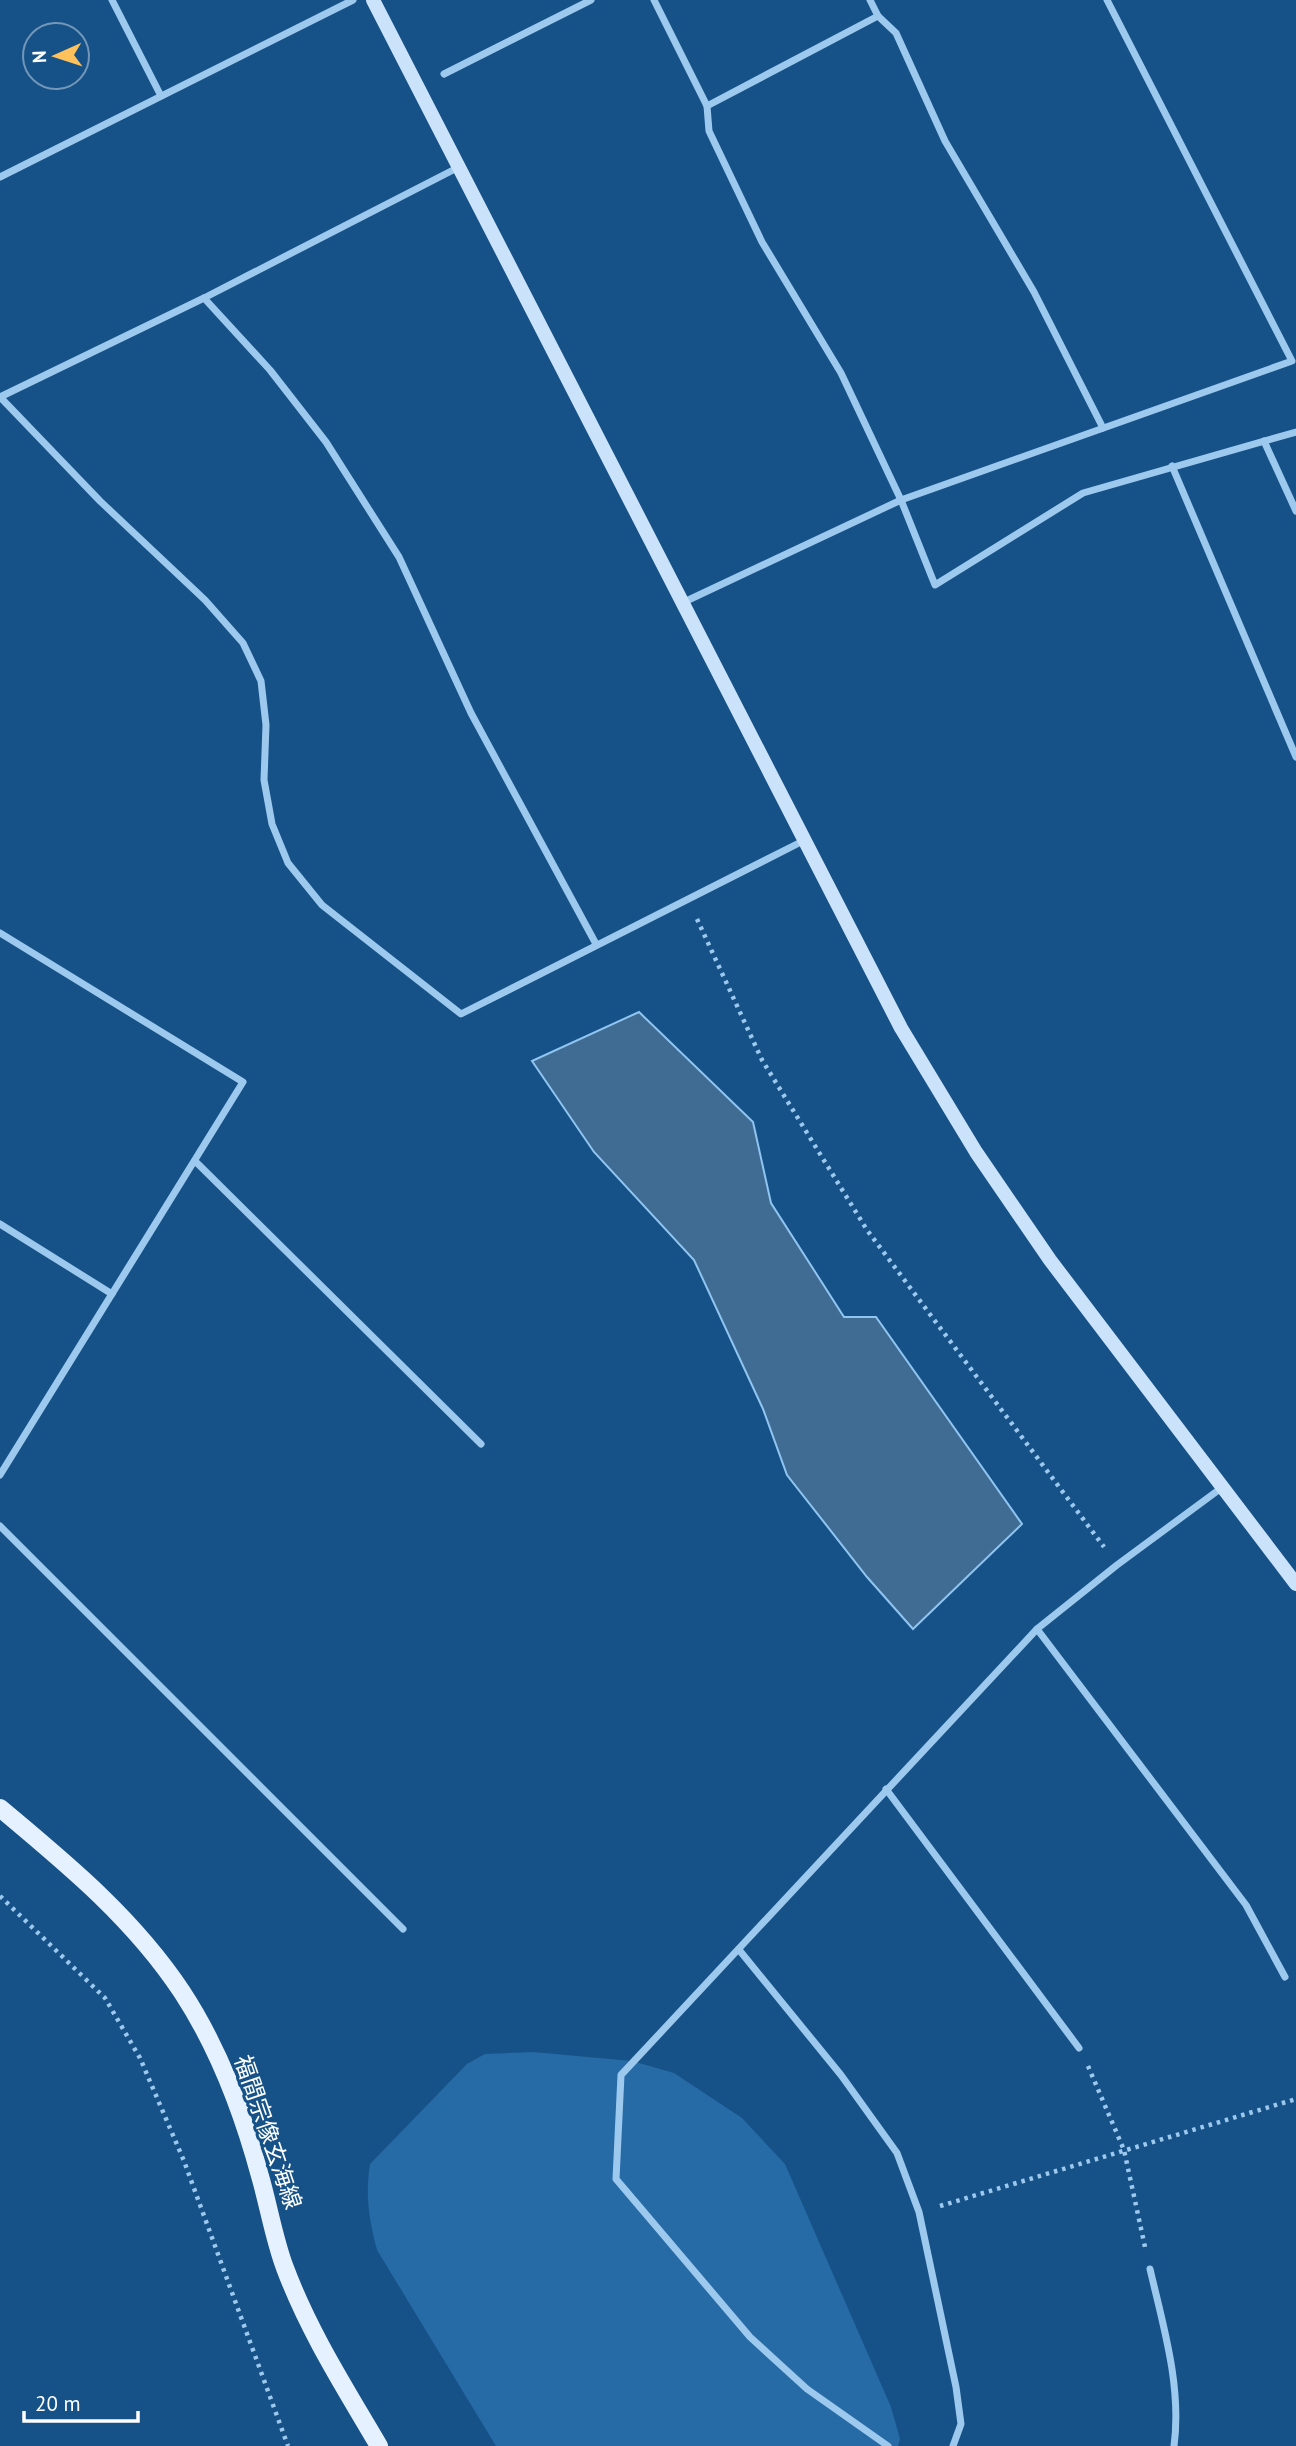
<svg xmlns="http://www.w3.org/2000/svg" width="1296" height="2446" font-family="'PT Sans','Noto Sans JP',sans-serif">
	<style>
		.green { fill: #266aa6 }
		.water { fill: #406c94; stroke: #90c5f1; stroke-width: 2 }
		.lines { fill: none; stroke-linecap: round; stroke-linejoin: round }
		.path { stroke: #9dc9ee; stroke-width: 4.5; stroke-dasharray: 3.5 5; stroke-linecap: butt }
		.street { stroke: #9dc9ee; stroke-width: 7 }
		.secondary { stroke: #cbe3fa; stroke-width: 14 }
		.primary { stroke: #e5f1ff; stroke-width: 18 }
		.labels { text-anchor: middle; stroke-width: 6; stroke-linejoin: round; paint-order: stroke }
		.street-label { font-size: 23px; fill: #fff; stroke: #165288 }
	</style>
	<rect width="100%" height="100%" fill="#165288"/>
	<path class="green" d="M 533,2052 L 632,2061 L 674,2073 L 742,2118 L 785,2164 L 891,2407 L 900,2439 L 898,2446 L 496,2446 L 377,2250 C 369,2221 365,2194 370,2164 L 467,2064 L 485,2054 Z"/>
	<path class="water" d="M 639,1012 L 753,1122 L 771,1203 L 844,1317 L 876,1317 L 1022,1524 L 913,1629 L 867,1577 L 787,1475 L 763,1409 L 694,1260 L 594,1152 L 532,1061 Z"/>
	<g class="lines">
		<g class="path">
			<path d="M 697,919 L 762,1060 L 867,1230 L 1104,1547"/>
			<path d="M 0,1896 L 105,1998 L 140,2058 L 184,2161 L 288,2446"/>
			<path d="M 1088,2066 L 1124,2150 L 1145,2247"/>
			<path d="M 940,2206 L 1296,2099"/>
		</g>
		<g class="street">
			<path d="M 112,0 L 161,96"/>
			<path d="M 654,0 L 707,106"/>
			<path d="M 870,0 L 878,16"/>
			<path d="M 444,74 L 591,0"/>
			<path d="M 0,177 L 353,0"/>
			<path d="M 204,298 L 270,370 L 326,442 L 399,557 L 471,713 L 596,944"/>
			<path d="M 0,397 L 204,298 L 459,167"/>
			<path d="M 1,398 L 100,501 L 205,600 L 243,643 L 261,681 L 266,725 L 264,780 L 272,824 L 288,863 L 322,905 L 461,1014 L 803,841"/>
			<path d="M 1103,428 L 1034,292 L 945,141 L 896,33 L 878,16 L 707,106 L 709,131 L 762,242 L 841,373 L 901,500 L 935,585 L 1083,493 L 1296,432"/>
			<path d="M 1264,441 L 1296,511"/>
			<path d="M 1172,466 L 1296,757"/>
			<path d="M 682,603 L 901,500 L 1292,361 L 1107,0"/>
			<path d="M 0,933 L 243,1082 L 0,1475"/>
			<path d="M 195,1161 L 481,1444"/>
			<path d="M 0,1224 L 112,1294"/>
			<path d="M 0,1526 L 403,1929"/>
			<path d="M 1037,1629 L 1246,1905 L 1285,1977"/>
			<path d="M 886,1789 L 1079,2048"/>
			<path d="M 740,1951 L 841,2075 L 897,2153 L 919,2212 L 956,2387 L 961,2424 L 953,2446"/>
			<path d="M 1150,2269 C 1163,2325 1182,2387 1174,2446"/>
			<path d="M 888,2446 L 807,2389 L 750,2337 L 616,2179 L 621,2075 L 1037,1629 L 1117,1565 L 1224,1486"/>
		</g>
		<path class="secondary" d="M 373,0 L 901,1028 L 976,1152 L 1050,1260 L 1296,1584"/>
		<path class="primary" d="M 0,1808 C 67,1864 133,1918 182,1992 C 218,2047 243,2113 260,2176 C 269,2207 274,2239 285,2268 C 309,2332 345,2388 379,2446"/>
	</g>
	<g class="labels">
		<g class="street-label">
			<text transform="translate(268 2132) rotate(71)" y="8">福間宗像玄海線</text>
		</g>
	</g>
	<g transform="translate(56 56) rotate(267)"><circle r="33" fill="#165288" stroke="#7397b8" stroke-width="2"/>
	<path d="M0-5L12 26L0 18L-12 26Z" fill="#ffc15b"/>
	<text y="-10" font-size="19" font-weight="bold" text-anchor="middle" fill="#ffffff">N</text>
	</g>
	<path d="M24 2411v10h114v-10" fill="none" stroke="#ffffff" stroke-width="3.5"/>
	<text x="35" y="2411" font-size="21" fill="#ffffff" stroke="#165288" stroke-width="5" paint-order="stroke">20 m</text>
</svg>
